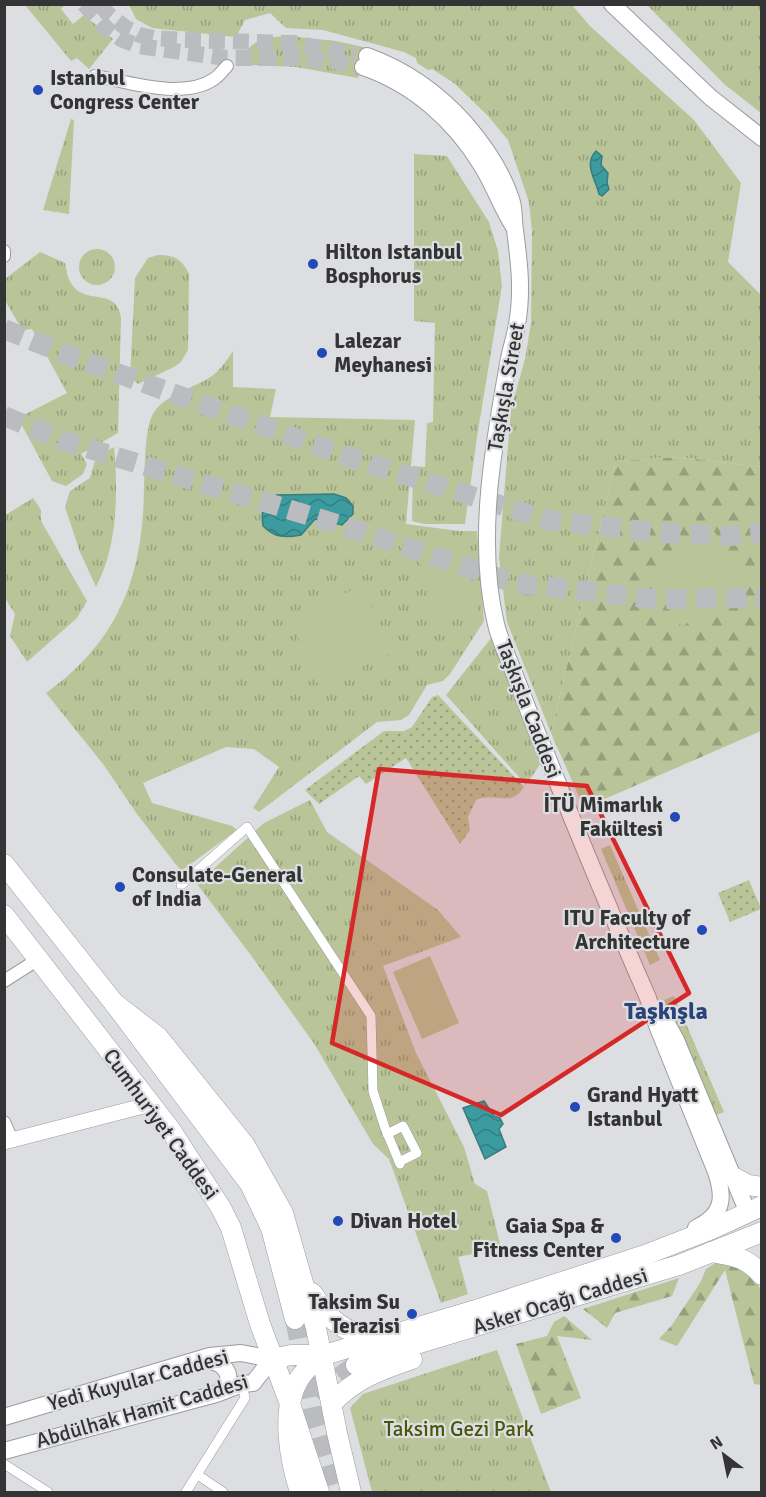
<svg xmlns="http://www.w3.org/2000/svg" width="766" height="1497" font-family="Signika,sans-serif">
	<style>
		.grass { fill: url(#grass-tufts) }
		.forest { fill: url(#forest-firs) }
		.garden { fill: url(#garden-dots) }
		.pitch { fill: #b9c498 }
		.water { fill: url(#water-waves); stroke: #397c7e; stroke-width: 1.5 }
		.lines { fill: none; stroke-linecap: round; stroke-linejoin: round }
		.secondary-tunnel { stroke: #bbbcbf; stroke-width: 16; stroke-dasharray: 16 8; stroke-linecap: butt }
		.primary-tunnel { stroke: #bbbcbf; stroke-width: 20; stroke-dasharray: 20 10; stroke-linecap: butt }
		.pedestrian-casing { stroke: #9b9c9e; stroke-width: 10 }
		.minor-casing { stroke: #9b9c9e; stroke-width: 14 }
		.tertiary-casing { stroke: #9b9c9e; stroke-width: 16 }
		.secondary-casing { stroke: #9b9c9e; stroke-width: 18 }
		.primary-casing { stroke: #9b9c9e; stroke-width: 21 }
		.pedestrian { stroke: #fff; stroke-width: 9 }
		.minor { stroke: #fff; stroke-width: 12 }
		.tertiary { stroke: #fff; stroke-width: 15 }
		.secondary { stroke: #fff; stroke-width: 16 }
		.primary { stroke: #fff; stroke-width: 20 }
		.marked { fill: #d62828; fill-opacity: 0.2; stroke: #d62828; stroke-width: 4.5; stroke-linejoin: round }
		.poi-dot { fill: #214ab8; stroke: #dddee1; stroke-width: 2 }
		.labels { text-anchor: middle; stroke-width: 4.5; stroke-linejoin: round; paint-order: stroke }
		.poi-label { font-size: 21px; font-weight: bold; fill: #343435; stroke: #dddee1; text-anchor: start }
		.street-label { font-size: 21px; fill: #343435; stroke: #dddee1 }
		.park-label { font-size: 21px; fill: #495508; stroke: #dddee1 }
		.quarter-label { font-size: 24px; font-weight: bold; fill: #2a427a; stroke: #dddee1 }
	</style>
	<defs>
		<pattern id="grass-tufts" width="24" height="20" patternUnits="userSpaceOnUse" patternTransform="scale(1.5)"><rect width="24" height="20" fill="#b9c498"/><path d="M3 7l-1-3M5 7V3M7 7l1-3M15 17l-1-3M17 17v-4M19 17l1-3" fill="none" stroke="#97a07d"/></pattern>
		<pattern id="forest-firs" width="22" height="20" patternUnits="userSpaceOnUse" patternTransform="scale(1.5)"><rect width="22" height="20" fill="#b9c498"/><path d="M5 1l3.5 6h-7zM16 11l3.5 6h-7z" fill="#97a07d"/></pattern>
		<pattern id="garden-dots" width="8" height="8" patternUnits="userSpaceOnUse" patternTransform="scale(1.5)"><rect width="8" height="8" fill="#b9c498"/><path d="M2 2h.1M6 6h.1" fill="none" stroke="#97a07d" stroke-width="1.8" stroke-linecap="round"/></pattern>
		<pattern id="water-waves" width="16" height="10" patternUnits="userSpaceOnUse" patternTransform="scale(1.5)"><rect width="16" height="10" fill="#3b9b9e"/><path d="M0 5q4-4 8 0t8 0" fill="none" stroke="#327f82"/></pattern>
	</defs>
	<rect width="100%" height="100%" fill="#dddee1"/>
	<g class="grass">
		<path d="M 25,5 L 65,5 L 61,9 L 73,24 L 84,15 L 113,39 L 89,69 L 77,58 L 71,61 Z"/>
		<path d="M 129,5 L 572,5 L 590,26 L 694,120 L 741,183 L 728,262 L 761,295 L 761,467 L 680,457 L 616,461 L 551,733 L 507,622 L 499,557 L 511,409 L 525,359 L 531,323 L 532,232 L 529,202 L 508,140 L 488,116 L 454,83 L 432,69 L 428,70 L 417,63 L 416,58 L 404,52 L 323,30 L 286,28 L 270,13 L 245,20 L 236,37 L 152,28 L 136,19 Z"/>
		<path d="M 647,5 L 761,5 L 761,113 L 724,84 Z"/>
		<path d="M 287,36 L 336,41 L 368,48 L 358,78 L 296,67 L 251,65 L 248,62 L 246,53 C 253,38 272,37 287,36 Z"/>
		<path d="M 71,119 L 74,120 L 69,214 L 43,210 Z"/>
		<path d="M 414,154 L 447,156 L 489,222 L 498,251 L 502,286 L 477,437 L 465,524 L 424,524 L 412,521 L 413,466 L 425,467 L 427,423 L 433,422 L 435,323 L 414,321 Z"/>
		<circle cx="97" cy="267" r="18"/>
		<path d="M 40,252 L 65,263 C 67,271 67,279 73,286 C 88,305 116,287 121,317 L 118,433 L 81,454 L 87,464 L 83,474 L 66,486 L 52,481 L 18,418 L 67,393 L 32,329 L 22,330 L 5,300 L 5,279 Z"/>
		<path d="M 158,255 C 174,255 182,259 189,274 L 188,350 L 181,362 L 174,367 L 138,384 L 130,377 L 135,278 L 148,258 Z"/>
		<path d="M 233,351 L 233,387 L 276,389 L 270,417 L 415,420 L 406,524 L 459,531 L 477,531 L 484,621 L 450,674 L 443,681 L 427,685 L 409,715 L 401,720 L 377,722 L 259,812 L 253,808 L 279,767 L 254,749 L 226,747 L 143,783 L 152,803 L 232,826 L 237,830 L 181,871 L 137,814 L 103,764 L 46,693 C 119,641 143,576 144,488 C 145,470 144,427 154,412 C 165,395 196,387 212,376 C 221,369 227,360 233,351 Z"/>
		<path d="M 114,447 C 118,493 118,545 96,587 L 80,552 L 65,507 L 70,491 L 90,478 L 96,457 Z"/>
		<path d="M 33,498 L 41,510 L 41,521 L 87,601 L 77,618 L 27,662 L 10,636 L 15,614 L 5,598 L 4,516 Z"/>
		<path d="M 492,637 L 541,763 L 526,785 L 446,695 Z"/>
		<path d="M 310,800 L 327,832 L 438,910 L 461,937 L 383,966 L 416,1053 L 464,1147 L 475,1184 L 487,1191 L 501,1248 L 458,1257 L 468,1294 L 441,1303 L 389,1159 L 373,1144 L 315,1045 L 253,958 L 197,884 L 264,823 Z"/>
		<path d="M 610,845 L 660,960 L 650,965 L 601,849 Z"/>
		<path d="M 674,996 L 724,1112 L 714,1116 L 664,1000 Z"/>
		<path d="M 497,1350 L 551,1492 L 372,1492 L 350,1408 L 363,1394 Z"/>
	</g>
	<g class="forest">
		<path d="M 680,457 L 761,467 L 761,731 L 584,808 L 551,733 L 616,461 Z"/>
		<path d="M 720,1260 L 739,1264 L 757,1281 L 762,1295 L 761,1385 L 754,1384 L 725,1270 L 677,1346 L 659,1339 L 672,1325 L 700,1283 L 706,1269 Z"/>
		<path d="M 679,1278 L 672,1296 L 615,1313 L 607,1328 L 583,1309 Z"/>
		<path d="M 564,1316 L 592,1340 L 557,1336 L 581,1398 L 541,1414 L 516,1344 L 547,1336 L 554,1322 Z"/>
	</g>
	<g class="garden">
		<path d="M 438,695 L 524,787 C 510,809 496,791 476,800 L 468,817 L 470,830 L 460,844 L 406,758 L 366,784 L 359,776 L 319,804 L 305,790 L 384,731 L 404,731 L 412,727 L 432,697 Z"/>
		<path d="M 749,880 L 761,909 L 730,922 L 718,893 Z"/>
	</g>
	<g class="pitch">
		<path d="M 711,527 L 748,579 L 682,627 L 645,575 Z"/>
		<path d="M 459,535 L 479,614 L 436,624 L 416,543 Z"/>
		<path d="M 362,586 L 393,653 L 319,686 L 289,616 Z"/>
		<path d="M 430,956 L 459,1023 L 422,1039 L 393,972 Z"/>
	</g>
	<g class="water">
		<path d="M 596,151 L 602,156 L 601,165 L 608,173 L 607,183 L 609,189 L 602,196 L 599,194 C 596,180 583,164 596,151 Z"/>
		<path d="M 334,494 L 346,498 L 353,506 L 353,514 L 342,525 L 315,519 L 301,535 C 285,538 275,538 263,526 C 261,513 262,499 277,495 Z"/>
		<path d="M 484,1101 L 494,1116 L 500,1118 L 503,1124 L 499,1129 L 506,1147 L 485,1159 L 463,1108 Z"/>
	</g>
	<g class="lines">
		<g class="secondary-tunnel">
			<path d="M 84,4 L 108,30 L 121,39 L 138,46 L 226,58 L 296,58 L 339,62 L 363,67"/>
			<path d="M 101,4 L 107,13 L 126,28 L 140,35 L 153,38 L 183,40 L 293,43 L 355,54"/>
		</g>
		<g class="primary-tunnel">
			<path d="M 4,329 L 67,355 L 348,457 L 548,520 L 663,533 L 731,536 L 762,532"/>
			<path d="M 4,416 L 67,442 L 350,528 L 514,583 L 654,599 L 762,598"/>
			<path d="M 295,1319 L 313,1409 L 338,1492"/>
			<path d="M 319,1399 L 334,1381 L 356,1365"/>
		</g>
		<g class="pedestrian-casing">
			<g id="pedestrian">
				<path d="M 181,885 L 247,827 L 371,1016 L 373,1091 L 385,1128 L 400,1164"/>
				<path d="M 387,1134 L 403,1126 L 417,1153 L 399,1162"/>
				<path d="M 4,1464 L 48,1492"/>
				<path d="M 198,1475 L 223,1492"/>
				<path d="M 186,1492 L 245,1398 L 242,1384"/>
			</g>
		</g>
		<g class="minor-casing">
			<g id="minor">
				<path d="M 95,76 C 128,82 184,100 214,79 C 219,76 223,70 227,66"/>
				<path d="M 4,251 L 4,256"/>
				<path d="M 4,981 L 37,960"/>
				<path d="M 4,1122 L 12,1140"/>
			</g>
		</g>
		<g class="tertiary-casing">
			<path id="tertiary" d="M 4,1142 L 151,1104"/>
		</g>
		<g class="secondary-casing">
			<g id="secondary">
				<path d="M 612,4 L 710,97 L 762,138"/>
				<path d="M 367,56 C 406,70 438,93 465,123 C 484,145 502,171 511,199 C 515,210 513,219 515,230 C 519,261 523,292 517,324 C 515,337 510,351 508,364 C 493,447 476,542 496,624 C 500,641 508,657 514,673 C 525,701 535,729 547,756 C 579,837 613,918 648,998 L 658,1028 L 716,1172 C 725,1199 723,1215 696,1228"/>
				<path d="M 363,67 C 413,84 454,120 482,166 C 494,185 501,207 514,227"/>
				<path d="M 665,1020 L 676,1040 L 748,1213"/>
				<path d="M 201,1359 C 207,1361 215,1361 221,1365 C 233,1374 229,1388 217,1393"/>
				<path d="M 4,1417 L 210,1356 L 241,1353 L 272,1359 L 253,1383 L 242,1384 L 216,1394 L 4,1451"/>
			</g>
		</g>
		<g class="primary-casing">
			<g id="primary">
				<path d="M 4,864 L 114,1003 L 250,1184 L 271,1228 L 295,1319"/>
				<path d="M 4,915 L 170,1129 L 221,1208 L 231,1228 L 260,1324 L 290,1404 L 319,1492"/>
				<path d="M 114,1003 L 158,1037 L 244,1144 L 283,1213 L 316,1328 L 337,1433 L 351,1492"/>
				<path d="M 735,1178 L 748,1185 L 762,1187"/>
				<path d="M 711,1252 C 734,1256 746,1257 762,1275"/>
				<path d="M 312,1293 C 328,1318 344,1336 376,1335"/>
				<path d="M 272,1359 L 291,1355 L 321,1355 L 331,1353 L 479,1309 L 645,1255 L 712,1229 L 762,1206"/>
				<path d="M 356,1365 L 373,1357 L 679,1265 L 762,1232"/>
				<path d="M 332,1403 C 356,1378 380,1370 412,1359"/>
				<path d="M 300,1492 C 290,1461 280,1410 299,1379 C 305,1370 313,1362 321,1355"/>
			</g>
		</g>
		<use href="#pedestrian" class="pedestrian"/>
		<use href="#minor" class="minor"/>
		<use href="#tertiary" class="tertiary"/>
		<use href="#secondary" class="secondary"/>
		<use href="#primary" class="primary"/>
	</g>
	<path class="marked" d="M 379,769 L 587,786 L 689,993 L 501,1115 L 332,1043 Z"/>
	<g class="poi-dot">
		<circle cx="38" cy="90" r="6"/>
		<circle cx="313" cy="264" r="6"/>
		<circle cx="322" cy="353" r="6"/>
		<circle cx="675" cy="817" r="6"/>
		<circle cx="120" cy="887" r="6"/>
		<circle cx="702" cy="930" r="6"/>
		<circle cx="575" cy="1107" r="6"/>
		<circle cx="338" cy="1221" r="6"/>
		<circle cx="616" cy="1238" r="6"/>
		<circle cx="412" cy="1314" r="6"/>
	</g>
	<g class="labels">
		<g class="poi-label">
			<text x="50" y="85">Istanbul<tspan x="50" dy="24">Congress Center</tspan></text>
			<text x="325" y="259">Hilton Istanbul<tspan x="325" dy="24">Bosphorus</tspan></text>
			<text x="334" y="348">Lalezar<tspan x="334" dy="24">Meyhanesi</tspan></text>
			<text x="663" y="812" text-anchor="end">İTÜ Mimarlık<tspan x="663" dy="24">Fakültesi</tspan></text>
			<text x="132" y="882">Consulate-General<tspan x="132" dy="24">of India</tspan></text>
			<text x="690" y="925" text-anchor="end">ITU Faculty of<tspan x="690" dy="24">Architecture</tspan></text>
			<text x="587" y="1102">Grand Hyatt<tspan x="587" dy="24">Istanbul</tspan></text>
			<text x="350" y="1228">Divan Hotel</text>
			<text x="604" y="1233" text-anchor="end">Gaia Spa &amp;<tspan x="604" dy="24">Fitness Center</tspan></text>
			<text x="400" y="1309" text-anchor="end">Taksim Su<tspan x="400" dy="24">Terazisi</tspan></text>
		</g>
		<g class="street-label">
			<text transform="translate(506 387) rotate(-80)" y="7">Taşkışla Street</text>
			<text transform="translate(529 709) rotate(69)" y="7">Taşkışla Caddesi</text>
			<text transform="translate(161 1124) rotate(54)" y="7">Cumhuriyet Caddesi</text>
			<text transform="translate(560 1301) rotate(-17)" y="7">Asker Ocağı Caddesi</text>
			<text transform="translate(138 1380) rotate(-15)" y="7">Yedi Kuyular Caddesi</text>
			<text transform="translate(142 1411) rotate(-16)" y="7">Abdülhak Hamit Caddesi</text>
		</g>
		<g class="park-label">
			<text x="459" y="1436">Taksim Gezi Park</text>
		</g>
		<g class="quarter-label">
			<text x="666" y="1019">Taşkışla</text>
		</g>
	</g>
	<rect width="766" height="1497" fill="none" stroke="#343435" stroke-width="12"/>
	<g transform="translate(724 1455) rotate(328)" stroke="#dddee1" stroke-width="4.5" paint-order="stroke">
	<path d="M0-4.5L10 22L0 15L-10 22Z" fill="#343435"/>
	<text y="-9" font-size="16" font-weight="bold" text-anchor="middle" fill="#343435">N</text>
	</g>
</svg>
